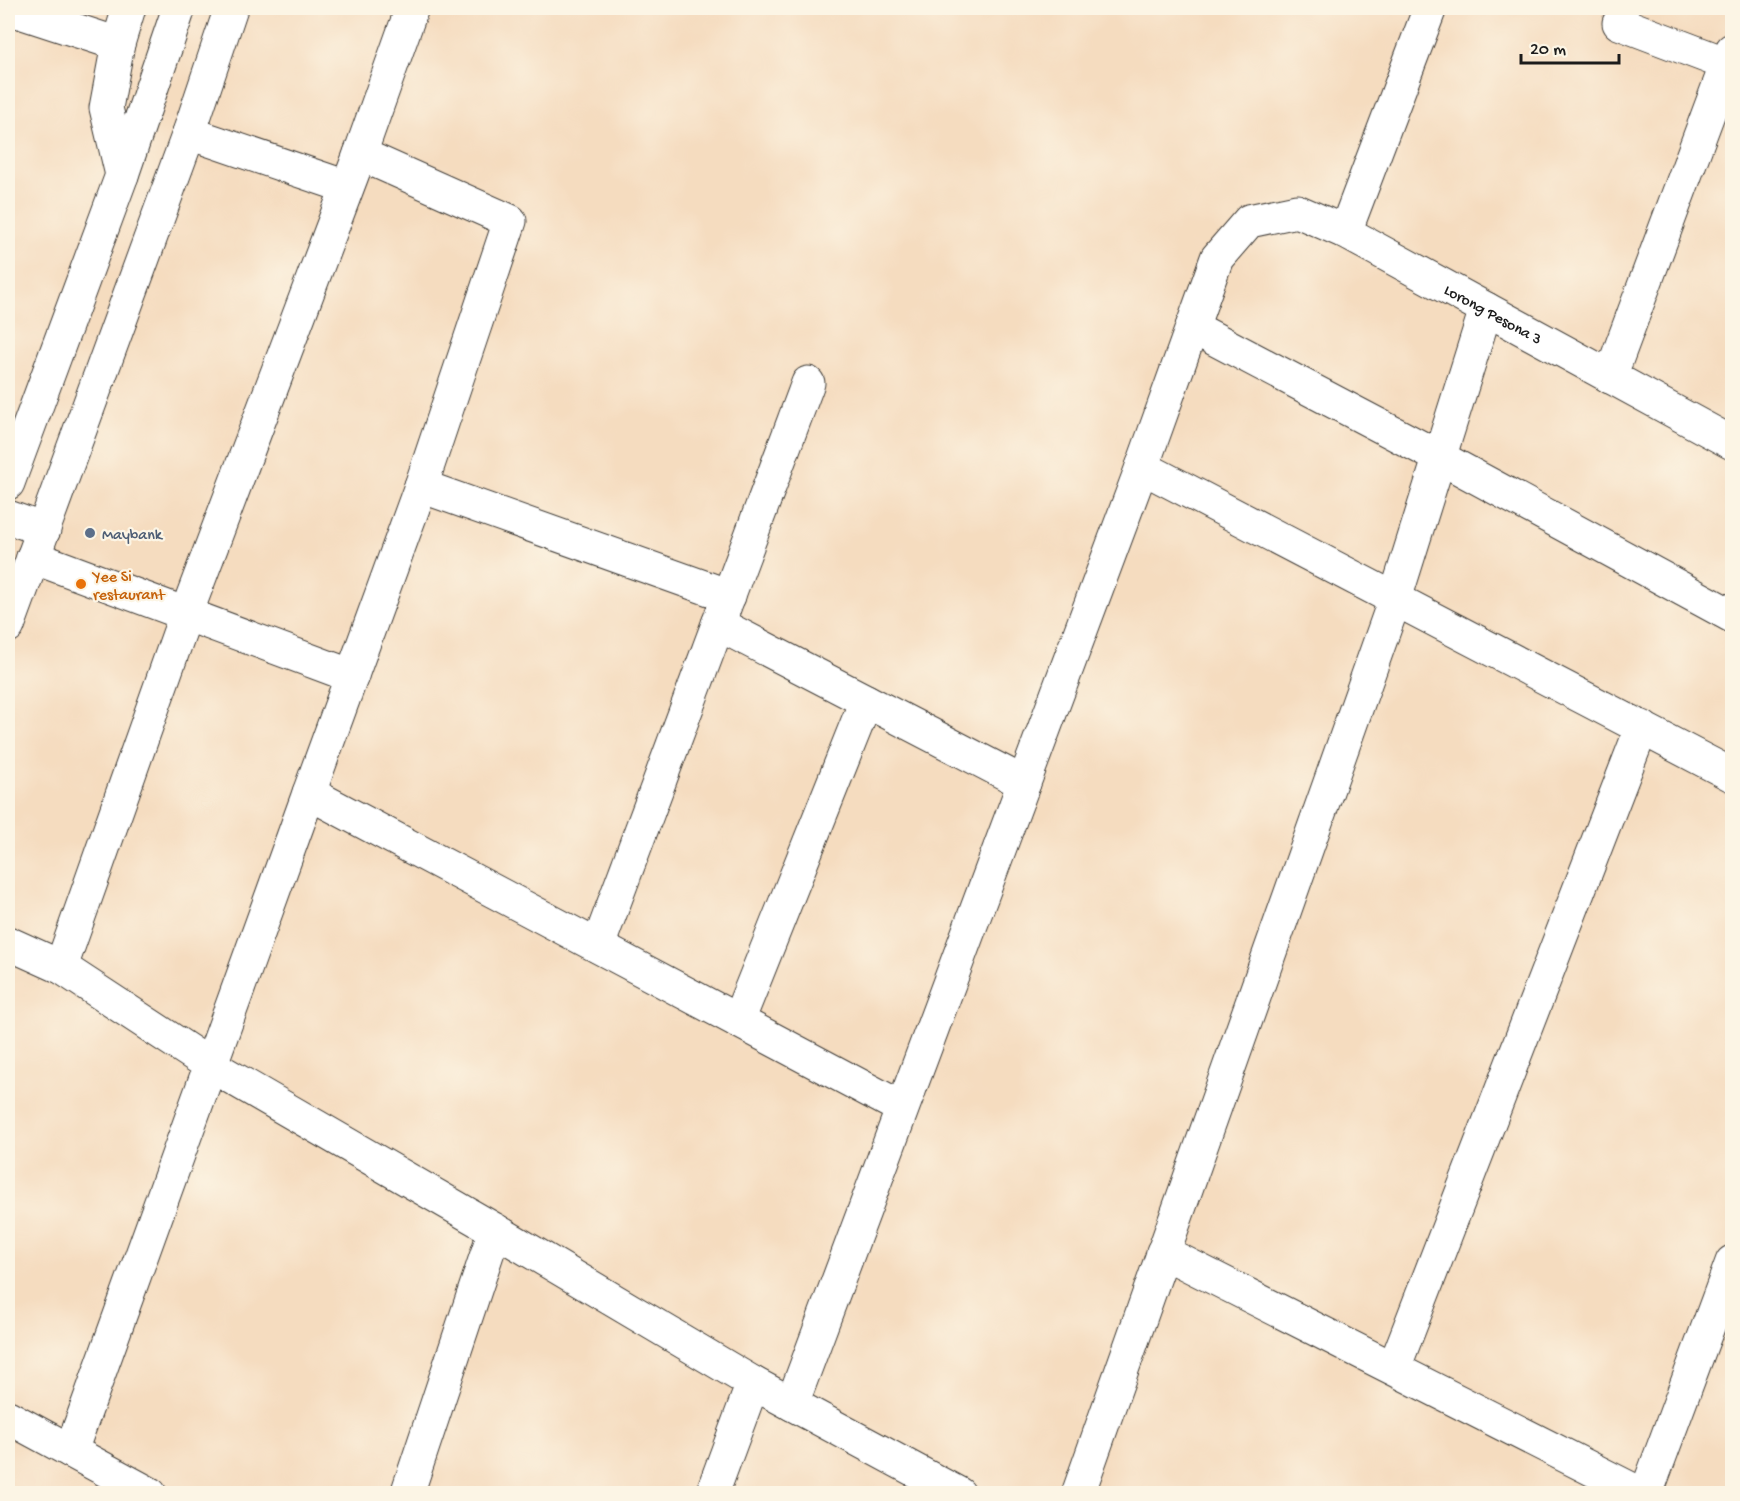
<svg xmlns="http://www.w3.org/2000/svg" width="1740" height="1501" font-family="'Gochi Hand',sans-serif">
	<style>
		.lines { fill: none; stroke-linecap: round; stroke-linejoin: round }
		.minor-casing { stroke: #3d3934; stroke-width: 35 }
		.major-casing { stroke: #3d3934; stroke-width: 35 }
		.highway-casing { stroke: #3d3934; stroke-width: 35 }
		.minor { stroke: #fff; stroke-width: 33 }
		.major { stroke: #fff; stroke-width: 33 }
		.highway { stroke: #fff; stroke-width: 33 }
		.service-dot { fill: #5c6f8a; stroke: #fcf5e5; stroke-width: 2 }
		.food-dot { fill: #e8710a; stroke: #fcf5e5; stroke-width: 2 }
		.labels { text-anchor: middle; stroke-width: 4.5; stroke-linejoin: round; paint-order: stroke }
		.street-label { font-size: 16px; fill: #1c1c1c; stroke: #fcf5e5 }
		.service-label { font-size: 16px; fill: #4e5e75; stroke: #fcf5e5; text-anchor: start }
		.food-label { font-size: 16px; fill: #c56008; stroke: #fcf5e5; text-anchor: start }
	</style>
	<rect width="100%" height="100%" fill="#fcf5e5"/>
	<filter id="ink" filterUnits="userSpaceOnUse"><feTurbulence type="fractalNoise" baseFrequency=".0167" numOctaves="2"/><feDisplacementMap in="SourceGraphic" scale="12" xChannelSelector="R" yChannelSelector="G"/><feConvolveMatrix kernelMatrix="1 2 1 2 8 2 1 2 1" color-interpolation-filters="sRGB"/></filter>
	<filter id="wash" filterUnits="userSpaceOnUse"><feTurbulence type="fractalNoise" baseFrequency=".008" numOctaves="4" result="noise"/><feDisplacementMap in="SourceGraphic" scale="24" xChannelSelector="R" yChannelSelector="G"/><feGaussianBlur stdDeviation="1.35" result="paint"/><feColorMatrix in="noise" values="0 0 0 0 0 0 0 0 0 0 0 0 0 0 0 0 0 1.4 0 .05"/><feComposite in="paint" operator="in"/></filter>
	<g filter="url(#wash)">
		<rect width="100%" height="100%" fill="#f5dcbf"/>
	</g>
	<g filter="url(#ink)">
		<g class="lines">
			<g class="minor-casing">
				<g id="minor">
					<path d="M 8,8 L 118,44"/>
					<path d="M 1619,23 L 1727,64"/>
					<path d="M 189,133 L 347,187"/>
					<path d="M 360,154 L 412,8"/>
					<path d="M 122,175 L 106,108 L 118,44 L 129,8"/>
					<path d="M 1345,232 L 1430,8"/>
					<path d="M 1192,327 L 1439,457 L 1732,616"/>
					<path d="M 1610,377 L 1732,50"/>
					<path d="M 1142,467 L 1732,775"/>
					<path d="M 421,486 L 729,596"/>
					<path d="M 33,557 L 352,676"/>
					<path d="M 718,624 L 1024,783"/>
					<path d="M 8,943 L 61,967 L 210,1065 L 495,1230 L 753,1383 L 959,1494"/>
					<path d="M 598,946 L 808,383"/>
					<path d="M 61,967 L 186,614 L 360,154 L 510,221 L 421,486 L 309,793"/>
					<path d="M 738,1021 L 866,701"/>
					<path d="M 1163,1252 L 1641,1494"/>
					<path d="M 1394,1368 L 1642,727"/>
					<path id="s1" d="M 792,1404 L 1142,467 L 1217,258 L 1249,221 L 1297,211 L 1345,232 L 1732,443"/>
					<path d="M 8,1417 L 150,1494"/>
					<path d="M 71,1451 L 309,793 L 902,1108"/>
					<path d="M 407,1494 L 495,1230"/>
					<path d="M 712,1494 L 753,1383"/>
					<path d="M 1078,1494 L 1395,599 L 1486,309"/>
					<path d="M 1646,1494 L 1732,1262"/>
				</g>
			</g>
			<g class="major-casing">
				<path id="major" d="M 8,517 L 44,530"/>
			</g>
			<g class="highway-casing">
				<g id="highway">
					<path d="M 8,483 L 122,175 L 179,8"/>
					<path d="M 8,626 L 189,133 L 231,8"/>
				</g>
			</g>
			<use href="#minor" class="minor"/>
			<use href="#major" class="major"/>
			<use href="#highway" class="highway"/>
		</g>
	</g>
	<circle class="service-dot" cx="90" cy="533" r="6"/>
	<circle class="food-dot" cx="81" cy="584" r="6"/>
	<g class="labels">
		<g class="street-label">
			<text dy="6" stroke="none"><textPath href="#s1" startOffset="1542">Lorong Pesona 3</textPath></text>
		</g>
		<g class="service-label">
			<text x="102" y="539">Maybank</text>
		</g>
		<g class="food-label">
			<text x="93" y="581">Yee Si<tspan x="93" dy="18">restaurant</tspan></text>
		</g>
	</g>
	<rect width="1740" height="1501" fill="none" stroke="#fcf5e5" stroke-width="30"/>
	<path d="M1521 54v9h98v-9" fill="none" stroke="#1c1c1c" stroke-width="3"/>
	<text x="1530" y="54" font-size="18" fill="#1c1c1c" stroke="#fcf5e5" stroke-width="4.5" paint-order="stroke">20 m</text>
</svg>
